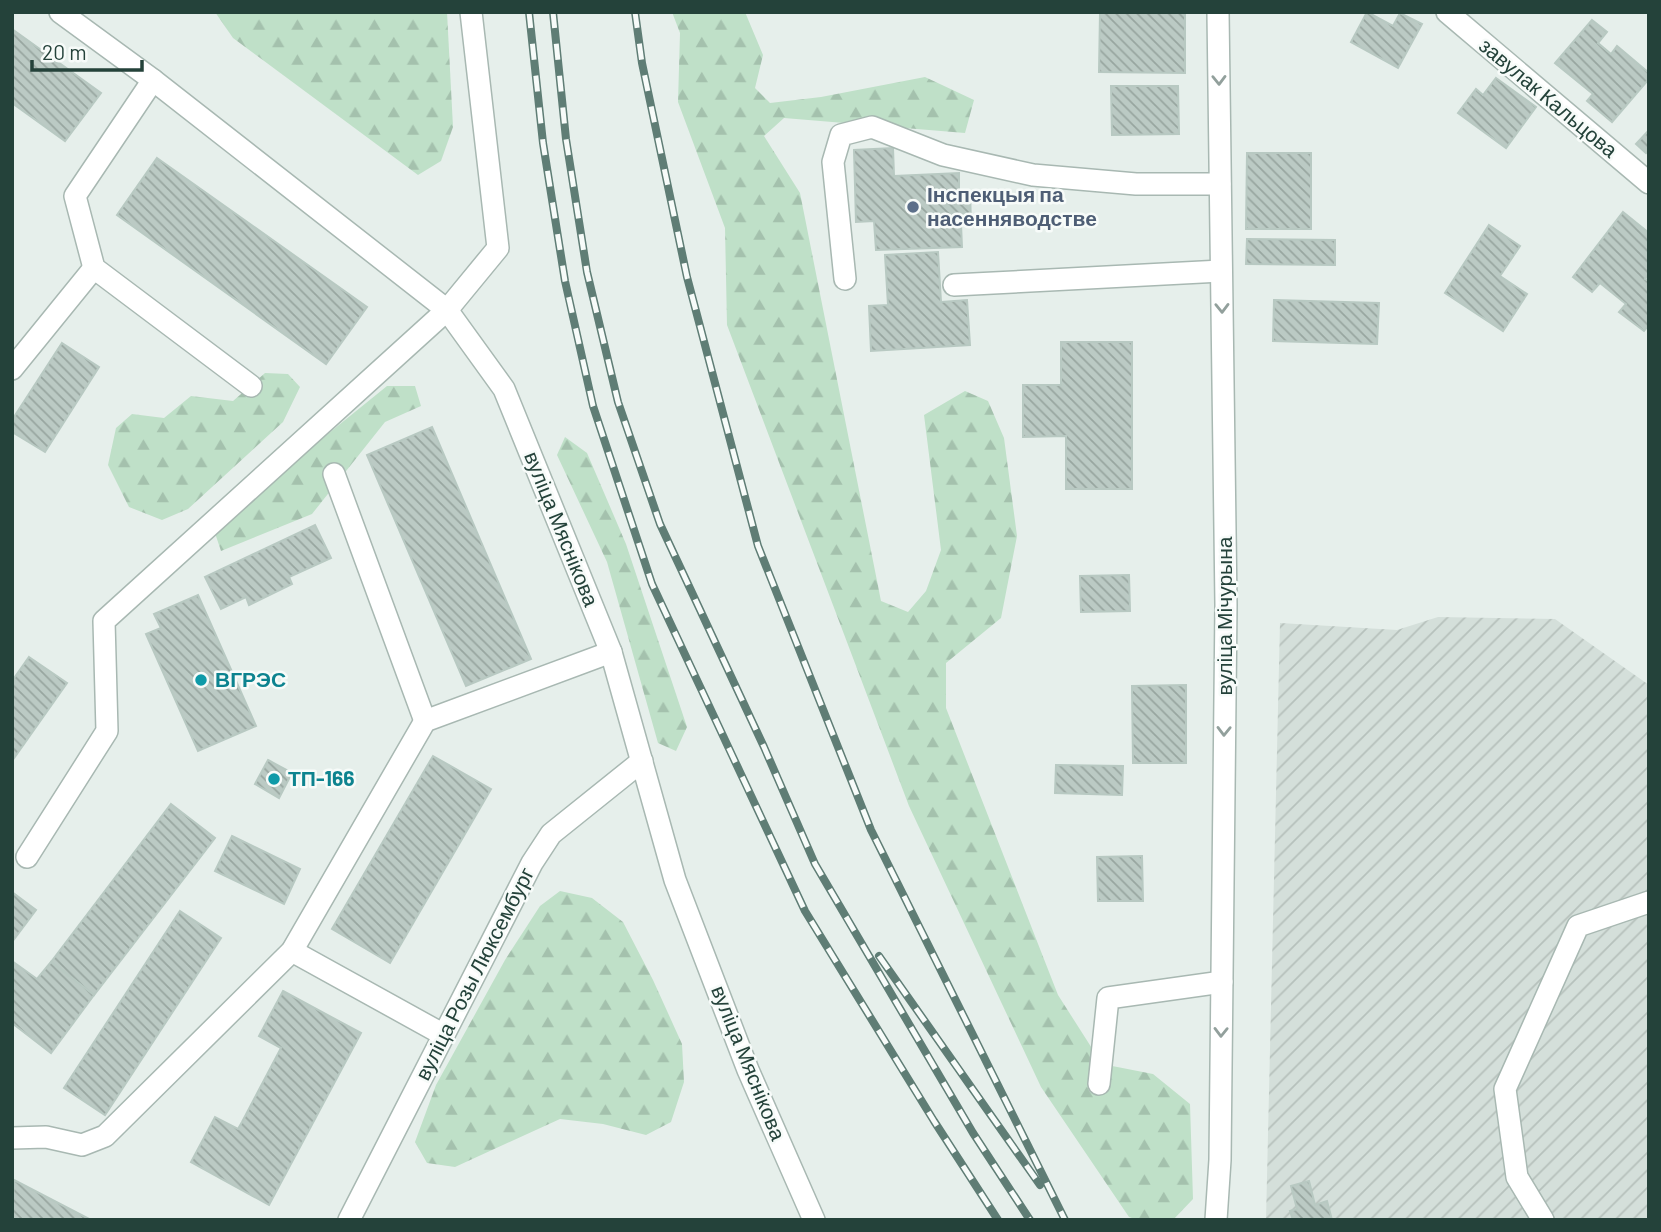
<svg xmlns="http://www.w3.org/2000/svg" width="1661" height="1232" font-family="Barlow,sans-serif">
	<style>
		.industrial { fill: url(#industrial-furrows) }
		.forest { fill: url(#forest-firs) }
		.building { fill: url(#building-back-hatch); stroke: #b8c9c2; stroke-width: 2 }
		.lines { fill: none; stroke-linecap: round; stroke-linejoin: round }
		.service-casing { stroke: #a8b8b2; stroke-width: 24 }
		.minor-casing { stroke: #a8b8b2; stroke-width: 24 }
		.service { stroke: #fff; stroke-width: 21 }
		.minor { stroke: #fff; stroke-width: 21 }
		.rail-casing { stroke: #5f7d75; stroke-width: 8 }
		.rail { stroke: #f7fbf9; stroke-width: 5; stroke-dasharray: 16; stroke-linecap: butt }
		.oneway { stroke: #92a09c }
		.service-dot { fill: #5c6f8a; stroke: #f7fbf9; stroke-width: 2.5 }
		.culture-dot { fill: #0f9aa8; stroke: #f7fbf9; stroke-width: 2.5 }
		.labels { text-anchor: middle; stroke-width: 5; stroke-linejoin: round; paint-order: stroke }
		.street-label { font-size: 21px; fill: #24423a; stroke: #f7fbf9 }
		.service-label { font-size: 21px; font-weight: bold; fill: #4e5e75; stroke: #f7fbf9; text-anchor: start }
		.culture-label { font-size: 21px; font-weight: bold; fill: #0d838f; stroke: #f7fbf9; text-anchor: start }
	</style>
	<defs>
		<pattern id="industrial-furrows" width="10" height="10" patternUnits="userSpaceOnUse" patternTransform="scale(1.75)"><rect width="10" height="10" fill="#d4dfda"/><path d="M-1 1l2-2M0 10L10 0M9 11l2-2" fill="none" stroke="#b6c1bc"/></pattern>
		<pattern id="forest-firs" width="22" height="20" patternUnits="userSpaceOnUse" patternTransform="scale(1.75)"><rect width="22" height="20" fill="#bfe0c8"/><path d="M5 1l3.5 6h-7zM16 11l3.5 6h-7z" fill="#a4c1ad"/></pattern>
		<pattern id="building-back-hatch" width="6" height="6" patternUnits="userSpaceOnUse" patternTransform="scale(1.75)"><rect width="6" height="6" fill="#bbcac4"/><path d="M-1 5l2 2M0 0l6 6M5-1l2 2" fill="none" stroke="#98a6a0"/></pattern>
	</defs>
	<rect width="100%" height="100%" fill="#e6efeb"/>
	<path class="industrial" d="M 1438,617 L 1555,619 L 1649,685 L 1649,1220 L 1266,1220 L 1280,623 L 1397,630 Z"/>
	<g class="forest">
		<path d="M 215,12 L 447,12 L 453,127 L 441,161 L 418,175 L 233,38 Z"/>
		<path d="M 672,12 L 745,12 L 763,55 L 755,88 L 770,103 L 821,97 L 925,77 L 974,100 L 965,133 L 784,118 L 764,136 L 800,193 L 881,601 L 908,612 L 926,591 L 941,550 L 924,415 L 965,391 L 988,401 L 1004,438 L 1017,536 L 1001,618 L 946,663 L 946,708 L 1058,995 L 1102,1064 L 1153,1074 L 1190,1104 L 1193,1199 L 1173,1220 L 1138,1220 L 1129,1217 L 1041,1087 L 909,806 L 727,325 L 725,228 L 678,102 L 680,33 Z"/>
		<path d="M 265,373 L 288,374 L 300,387 L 283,422 L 188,509 L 162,520 L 129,507 L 108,465 L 116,428 L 132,414 L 164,418 L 191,396 L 233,401 Z"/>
		<path d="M 387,386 L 415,386 L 421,406 L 385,422 L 312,514 L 221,551 L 213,527 Z"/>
		<path d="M 565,437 L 587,453 L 626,544 L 687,727 L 676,751 L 658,743 L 607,562 L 557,455 Z"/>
		<path d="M 560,891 L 592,898 L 623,922 L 653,980 L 682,1044 L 684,1082 L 671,1122 L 646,1135 L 603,1124 L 560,1119 L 455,1167 L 427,1163 L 415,1142 L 436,1085 L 505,960 L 540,906 Z"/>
	</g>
	<g class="building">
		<path d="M 1367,12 L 1393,26 L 1400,13 L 1422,24 L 1398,68 L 1351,42 Z"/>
		<path d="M 1100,13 L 1185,13 L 1185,73 L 1099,72 Z"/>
		<path d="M 1592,20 L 1607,32 L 1598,43 L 1611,54 L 1617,46 L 1649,73 L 1649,79 L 1612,122 L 1587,101 L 1593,94 L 1555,63 Z"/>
		<path d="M 12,29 L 101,93 L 65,141 L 12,103 Z"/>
		<path d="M 1496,78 L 1536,107 L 1506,148 L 1458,113 L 1476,89 L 1483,95 Z"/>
		<path d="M 1111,86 L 1178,86 L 1179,134 L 1112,135 Z"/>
		<path d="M 1649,130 L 1649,150 L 1646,153 L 1636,144 Z"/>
		<path d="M 893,148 L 894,176 L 959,173 L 959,192 L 970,192 L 971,223 L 961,224 L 962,247 L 876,250 L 874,221 L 856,222 L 854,150 Z"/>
		<path d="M 1247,153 L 1311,153 L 1311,229 L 1246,229 Z"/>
		<path d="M 157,158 L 367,307 L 326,364 L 117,215 Z"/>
		<path d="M 1623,212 L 1649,233 L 1649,274 L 1645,279 L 1649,281 L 1649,325 L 1644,331 L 1619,312 L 1626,304 L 1600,283 L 1592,292 L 1573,277 Z"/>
		<path d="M 1489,225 L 1520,246 L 1500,276 L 1527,294 L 1503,331 L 1445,293 Z"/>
		<path d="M 1247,239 L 1335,240 L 1335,265 L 1246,264 Z"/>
		<path d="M 938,252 L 941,302 L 967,300 L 970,345 L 871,351 L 869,306 L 888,305 L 885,255 Z"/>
		<path d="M 1274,300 L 1379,303 L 1377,344 L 1273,341 Z"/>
		<path d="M 1061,342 L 1132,342 L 1132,489 L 1066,489 L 1066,436 L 1023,437 L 1023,385 L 1061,385 Z"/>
		<path d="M 62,343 L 99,367 L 45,452 L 12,432 L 12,420 Z"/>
		<path d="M 432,427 L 531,659 L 466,686 L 367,455 Z"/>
		<path d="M 315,525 L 331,558 L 289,577 L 292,584 L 249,605 L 246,597 L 221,609 L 205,577 Z"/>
		<path d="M 1129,575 L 1130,611 L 1081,612 L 1080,576 Z"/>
		<path d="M 198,595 L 256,726 L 198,751 L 146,634 L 161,628 L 154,614 Z"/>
		<path d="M 29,657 L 67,683 L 12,761 L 12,681 Z"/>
		<path d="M 1186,685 L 1186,763 L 1133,763 L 1132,686 Z"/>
		<path d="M 433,756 L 491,789 L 390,963 L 332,929 Z"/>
		<path d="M 268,760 L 292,773 L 279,798 L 255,784 Z"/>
		<path d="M 1056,765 L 1123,766 L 1122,795 L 1055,793 Z"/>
		<path d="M 171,804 L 215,838 L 94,995 L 51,962 Z"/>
		<path d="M 232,836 L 300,869 L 284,904 L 215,871 Z"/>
		<path d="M 1142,856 L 1143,901 L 1098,901 L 1097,857 Z"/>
		<path d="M 12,892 L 36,910 L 12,942 Z"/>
		<path d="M 180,911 L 221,938 L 105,1115 L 64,1088 Z"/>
		<path d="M 12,961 L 37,979 L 51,962 L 94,995 L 51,1053 L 12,1023 Z"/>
		<path d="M 283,991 L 361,1033 L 269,1205 L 191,1162 L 215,1117 L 238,1129 L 242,1122 L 281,1048 L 259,1036 Z"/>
		<path d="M 14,1180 L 91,1220 L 12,1220 Z"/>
		<path d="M 1309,1181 L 1315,1205 L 1327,1201 L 1332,1220 L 1293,1220 L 1290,1211 L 1297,1209 L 1291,1186 Z"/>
	</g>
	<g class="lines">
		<g class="service-casing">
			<g id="service">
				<path d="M 153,80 L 75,196 L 94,268 L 251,386"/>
				<path d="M 845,279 L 833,162 L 841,135 L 872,127 L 943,155 L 1033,175 L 1136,184 L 1220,184"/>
				<path d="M 954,285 L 1221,271"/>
				<path d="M 12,369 L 94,268"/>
				<path d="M 334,474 L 425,721"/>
				<path d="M 27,857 L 107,731 L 104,621 L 447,310 L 498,248 L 471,12"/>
				<path d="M 292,951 L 444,1035"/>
				<path d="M 1099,1084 L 1108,998 L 1222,982"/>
				<path d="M 12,1138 L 46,1137 L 82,1145 L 105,1136 L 292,951 L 425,721 L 611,652"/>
				<path d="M 1543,1220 L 1517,1177 L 1505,1089 L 1578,926 L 1649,902"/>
			</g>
		</g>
		<g class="minor-casing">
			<g id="minor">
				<path d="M 60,12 L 153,80 L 447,310 L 504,389 L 611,652 L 675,880 L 748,1070 L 814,1220"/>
				<path d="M 1447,12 L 1649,183"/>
				<path d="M 349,1220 L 532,863 L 551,834 L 642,761"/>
				<path d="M 1216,1220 L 1220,1160 L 1226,605 L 1218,12"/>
			</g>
		</g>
		<use href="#service" class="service"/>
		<use href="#minor" class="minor"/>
		<g class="rail-casing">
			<g id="rail">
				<path d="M 529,12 L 543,143 L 565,281 L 593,406 L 652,584 L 805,911 L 934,1121 L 998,1220"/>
				<path d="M 553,12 L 566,139 L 587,272 L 618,402 L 660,524 L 764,747 L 815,864 L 973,1133 L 1030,1220"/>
				<path d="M 635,12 L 642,63 L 687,277 L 758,546 L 871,830 L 1065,1220"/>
				<path d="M 879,956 L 1040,1185"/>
			</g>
		</g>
		<use href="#rail" class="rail"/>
	</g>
	<defs><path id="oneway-chevron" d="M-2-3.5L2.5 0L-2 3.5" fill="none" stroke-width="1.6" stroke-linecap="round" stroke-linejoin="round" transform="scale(1.75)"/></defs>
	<g class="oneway">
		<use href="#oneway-chevron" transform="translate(1219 80) rotate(89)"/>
		<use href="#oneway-chevron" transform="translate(1222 308) rotate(89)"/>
		<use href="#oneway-chevron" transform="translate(1224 731) rotate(91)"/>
		<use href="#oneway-chevron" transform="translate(1221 1032) rotate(91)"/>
	</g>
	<circle class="service-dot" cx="913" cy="207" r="7"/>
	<g class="culture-dot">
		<circle cx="201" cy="680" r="7"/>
		<circle cx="274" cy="779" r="7"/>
	</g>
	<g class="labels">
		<g class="street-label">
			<text transform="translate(1548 98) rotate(40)" y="7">завулак Кальцова</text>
			<text transform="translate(561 529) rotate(68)" y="7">вуліца Мяснікова</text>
			<text transform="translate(1225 616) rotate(-90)" y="7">вуліца Мічурына</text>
			<text transform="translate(475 974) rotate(-63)" y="7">вуліца Розы Люксембург</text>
			<text transform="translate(748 1063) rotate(68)" y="7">вуліца Мяснікова</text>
		</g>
		<g class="service-label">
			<text x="927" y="202">Інспекцыя па<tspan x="927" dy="24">насенняводстве</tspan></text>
		</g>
		<g class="culture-label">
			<text x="215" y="687">ВГРЭС</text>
			<text x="288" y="786">ТП-166</text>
		</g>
	</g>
	<rect width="1661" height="1232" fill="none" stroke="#24423a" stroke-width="28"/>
	<path d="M32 60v10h110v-10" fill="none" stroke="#24423a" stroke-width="3.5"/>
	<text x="42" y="60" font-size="21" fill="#24423a" stroke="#f7fbf9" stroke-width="5" paint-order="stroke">20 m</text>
</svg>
